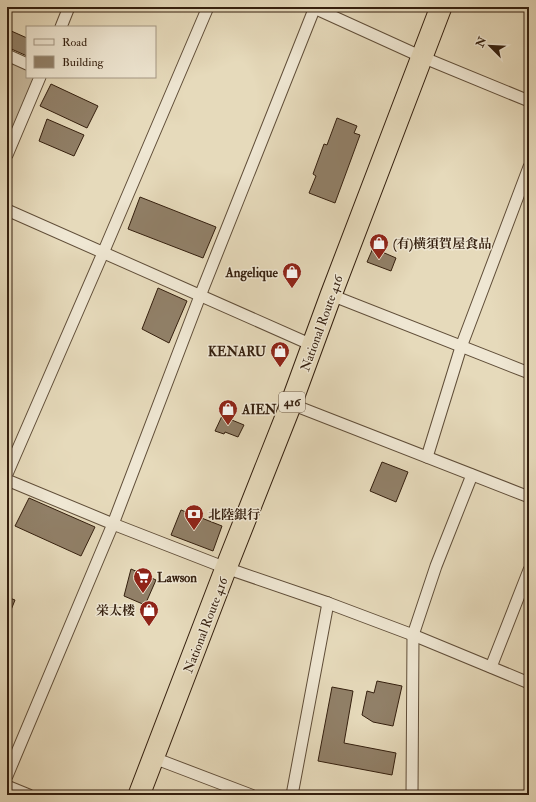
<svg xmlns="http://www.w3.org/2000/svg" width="536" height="802" font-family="'IM FELL Double Pica','Noto Serif JP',serif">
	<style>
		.green { fill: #c8ba9e; stroke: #7e6c56 }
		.building { fill: #918068; stroke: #341f0e }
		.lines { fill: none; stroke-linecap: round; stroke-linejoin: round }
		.street-casing { stroke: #604e39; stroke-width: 13 }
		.highway-casing { stroke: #341f0e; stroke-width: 23 }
		.street { stroke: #efe7d3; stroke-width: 11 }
		.highway { stroke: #e6dabb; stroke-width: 21 }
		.labels { text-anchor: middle; stroke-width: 3; stroke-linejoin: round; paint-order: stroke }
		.shield { fill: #efe7d3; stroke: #6c5b49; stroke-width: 1 }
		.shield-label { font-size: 12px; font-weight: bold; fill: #341f0e }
		.poi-label { font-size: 13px; font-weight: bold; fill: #341f0e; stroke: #efe7d3; text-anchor: start }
		.street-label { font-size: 13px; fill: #341f0e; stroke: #efe7d3 }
	</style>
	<rect width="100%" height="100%" fill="#e6dabb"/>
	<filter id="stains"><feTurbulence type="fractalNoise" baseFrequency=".005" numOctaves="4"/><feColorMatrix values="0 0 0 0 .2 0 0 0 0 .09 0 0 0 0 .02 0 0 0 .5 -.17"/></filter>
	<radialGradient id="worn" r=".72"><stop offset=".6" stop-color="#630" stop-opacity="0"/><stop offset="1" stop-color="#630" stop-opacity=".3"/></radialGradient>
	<path class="green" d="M 7,57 L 27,65 L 27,77 L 35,77 L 7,141 Z"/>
	<g class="building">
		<path d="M 9,30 L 27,38 L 27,56 L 7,47 L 7,34 Z"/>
		<path d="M 51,84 L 98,106 L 87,128 L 40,106 Z"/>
		<path d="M 337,118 L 357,126 L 354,133 L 360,135 L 335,203 L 309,193 L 316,176 L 313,174 L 324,144 L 327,145 Z"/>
		<path d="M 47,119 L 84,135 L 74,156 L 39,141 Z"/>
		<path d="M 140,197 L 216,227 L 203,258 L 128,229 Z"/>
		<path d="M 373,248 L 396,258 L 391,271 L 367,262 Z"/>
		<path d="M 158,288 L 187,301 L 169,343 L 142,329 Z"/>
		<path d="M 222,416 L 244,425 L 238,437 L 225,432 L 224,434 L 215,431 Z"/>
		<path d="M 382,462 L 408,472 L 396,502 L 370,491 Z"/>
		<path d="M 29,498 L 95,527 L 81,556 L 15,526 Z"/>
		<path d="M 181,510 L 222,526 L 213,551 L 171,535 Z"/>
		<path d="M 131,569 L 156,580 L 145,605 L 124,596 Z"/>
		<path d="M 7,597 L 15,600 L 7,620 Z"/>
		<path d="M 377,681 L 402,686 L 393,726 L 373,722 L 362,715 L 367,691 L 374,693 Z"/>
		<path d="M 332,687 L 353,691 L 344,743 L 396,753 L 392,775 L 318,761 Z"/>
	</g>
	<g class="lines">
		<g class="street-casing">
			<g id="street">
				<path d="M 312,7 L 422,57 L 529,101"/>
				<path d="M 61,27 L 69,7"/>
				<path d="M 7,55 L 27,64"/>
				<path d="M 7,155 L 40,77"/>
				<path d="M 7,210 L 312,345"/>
				<path d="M 331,295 L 529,373"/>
				<path d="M 291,404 L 529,497"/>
				<path d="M 427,457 L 461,347 L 529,167"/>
				<path d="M 7,474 L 103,253 L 208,7"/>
				<path d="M 7,480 L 113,524 L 226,568 L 328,603 L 413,635 L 529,683"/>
				<path d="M 491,667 L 529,570"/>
				<path d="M 154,758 L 251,795"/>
				<path d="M 7,776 L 113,524 L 200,296 L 315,7"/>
				<path d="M 7,786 L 29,795"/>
				<path d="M 292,795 L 328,603"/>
				<path d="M 412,795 L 413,635 L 436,566 L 472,475"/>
			</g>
		</g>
		<g class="highway-casing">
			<path id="highway" d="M 139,795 L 226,568 L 291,404 L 331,295 L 441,7"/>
		</g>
		<use href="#street" class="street"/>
		<use href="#highway" class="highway"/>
	</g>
	<defs>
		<g id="shop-pin" transform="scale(1)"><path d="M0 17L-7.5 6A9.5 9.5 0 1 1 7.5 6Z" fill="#8f2418" stroke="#efe7d3"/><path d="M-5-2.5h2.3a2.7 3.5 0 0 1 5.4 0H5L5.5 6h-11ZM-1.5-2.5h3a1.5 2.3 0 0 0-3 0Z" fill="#fff"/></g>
		<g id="bank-pin" transform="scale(1)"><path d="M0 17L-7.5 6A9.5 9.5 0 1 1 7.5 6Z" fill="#8f2418" stroke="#efe7d3"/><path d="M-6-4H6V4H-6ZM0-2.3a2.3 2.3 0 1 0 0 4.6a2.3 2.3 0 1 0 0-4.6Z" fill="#fff"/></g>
		<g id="supermarket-pin" transform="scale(1)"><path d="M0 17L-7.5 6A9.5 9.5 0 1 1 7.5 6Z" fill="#8f2418" stroke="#efe7d3"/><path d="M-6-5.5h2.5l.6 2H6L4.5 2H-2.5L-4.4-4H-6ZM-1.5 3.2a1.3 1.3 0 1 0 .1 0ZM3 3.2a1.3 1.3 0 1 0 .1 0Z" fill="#fff"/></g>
	</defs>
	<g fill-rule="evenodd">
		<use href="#shop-pin" x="379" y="243"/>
		<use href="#shop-pin" x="292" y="272"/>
		<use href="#shop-pin" x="280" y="351"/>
		<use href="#shop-pin" x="228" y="409"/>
		<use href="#bank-pin" x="194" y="514"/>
		<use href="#supermarket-pin" x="143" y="577"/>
		<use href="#shop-pin" x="149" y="610"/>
	</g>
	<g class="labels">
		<rect class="shield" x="279" y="392" width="26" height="20" rx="3"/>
		<g class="shield-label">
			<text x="292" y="406">416</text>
		</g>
		<g class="poi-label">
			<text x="393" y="248">(有)横須賀屋食品</text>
			<text x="278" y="277" text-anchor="end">Angelique</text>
			<text x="266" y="356" text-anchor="end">KENARU</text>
			<text x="242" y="414">AIEN</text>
			<text x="208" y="519">北陸銀行</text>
			<text x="157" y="582">Lawson</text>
			<text x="135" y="615" text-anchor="end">栄太楼</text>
		</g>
		<g class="street-label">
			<text transform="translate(321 323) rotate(-70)" y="5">National Route 416</text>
			<text transform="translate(205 625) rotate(-69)" y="5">National Route 416</text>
		</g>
	</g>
	<rect width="536" height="802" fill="none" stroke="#e6dabb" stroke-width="24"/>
	<rect x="8" y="8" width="520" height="786" fill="none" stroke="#341f0e" stroke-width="2"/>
	<rect x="12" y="12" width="512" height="778" fill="none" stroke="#341f0e"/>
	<rect x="26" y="26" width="130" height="52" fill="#efe7d3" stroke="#a49784"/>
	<rect x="34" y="39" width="20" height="6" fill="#efe7d3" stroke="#a49784"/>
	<text x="62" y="46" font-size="12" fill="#341f0e">Road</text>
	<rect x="34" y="56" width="20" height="12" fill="#918068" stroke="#a49784"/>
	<text x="62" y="66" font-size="12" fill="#341f0e">Building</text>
	<g transform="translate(490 46) rotate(294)" stroke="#efe7d3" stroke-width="3" paint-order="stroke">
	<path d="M0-3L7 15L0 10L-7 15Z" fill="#341f0e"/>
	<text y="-6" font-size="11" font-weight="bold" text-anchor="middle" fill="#341f0e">N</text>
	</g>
	<rect width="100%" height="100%" filter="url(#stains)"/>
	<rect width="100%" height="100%" fill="url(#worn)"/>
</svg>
